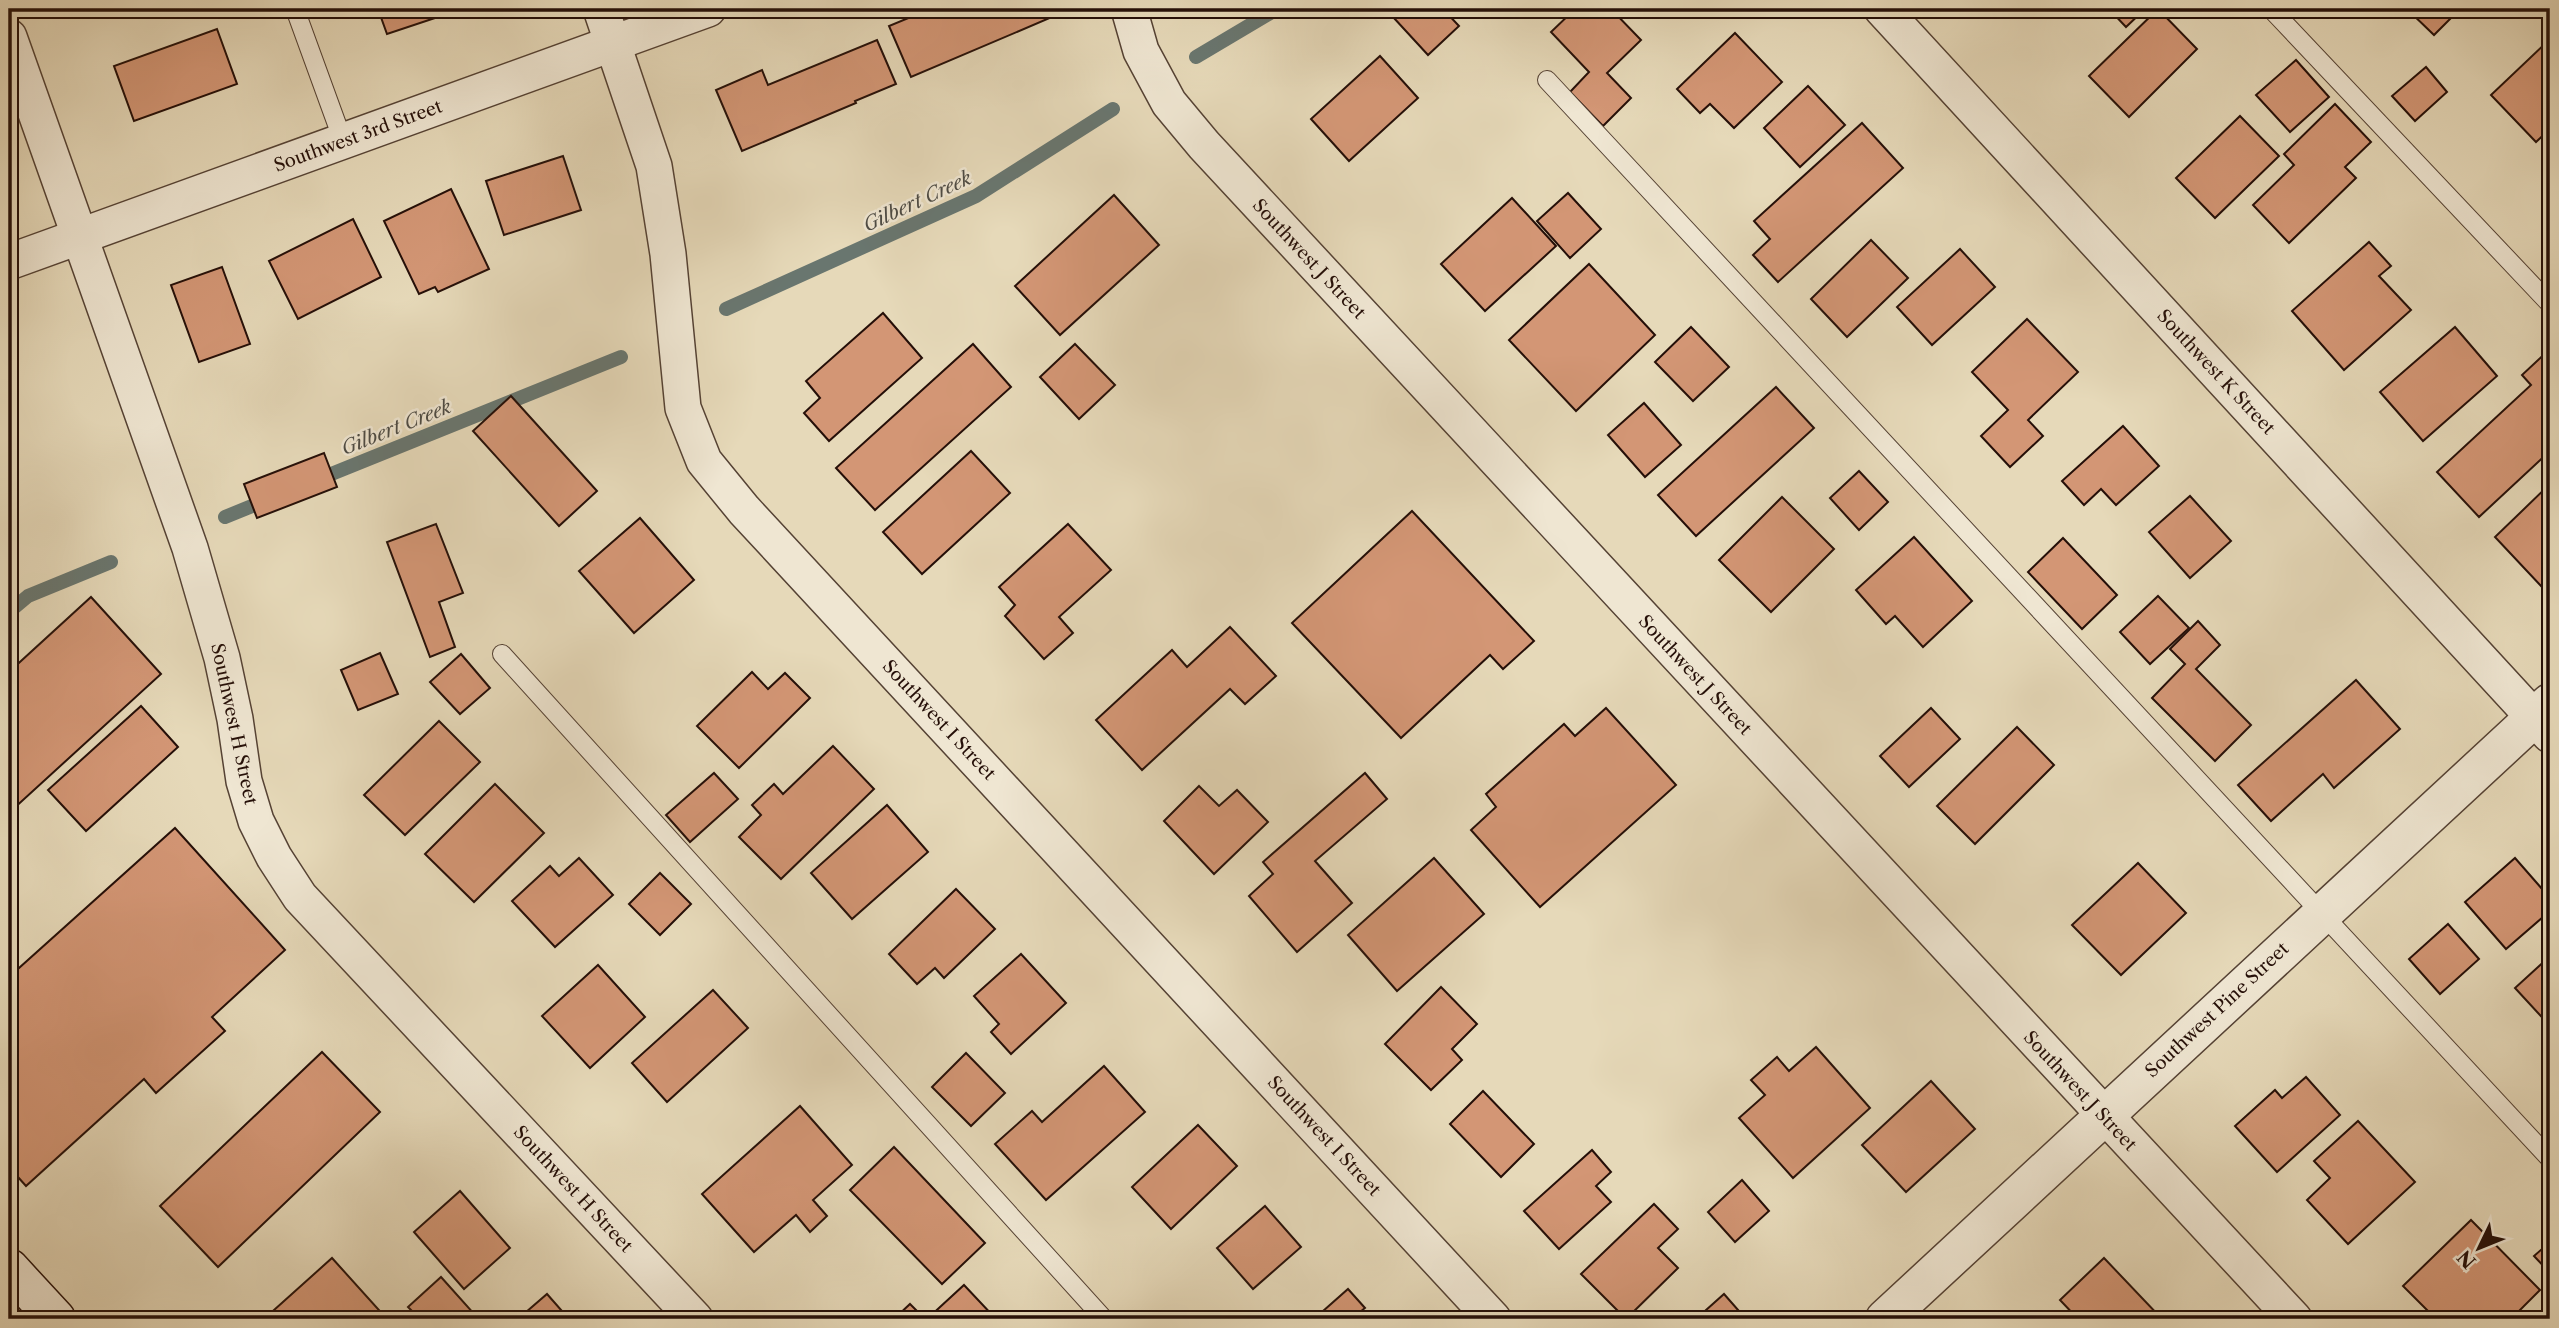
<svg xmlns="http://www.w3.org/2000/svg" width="2559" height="1328" font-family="'Libre Caslon Text',serif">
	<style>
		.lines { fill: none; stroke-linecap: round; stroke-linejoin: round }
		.stream { stroke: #69766f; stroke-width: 14 }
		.building { fill: #d39675; stroke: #250f08; stroke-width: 2 }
		.service-casing { stroke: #554234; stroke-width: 20 }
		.minor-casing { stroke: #554234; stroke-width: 38 }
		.tertiary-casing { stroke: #554234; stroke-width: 41 }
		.secondary-casing { stroke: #250f08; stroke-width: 41 }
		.service { stroke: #efe6d2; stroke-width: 18 }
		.minor { stroke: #efe6d2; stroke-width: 35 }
		.tertiary { stroke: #efe6d2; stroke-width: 38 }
		.secondary { stroke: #efe6d2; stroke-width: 38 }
		.labels { text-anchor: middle; stroke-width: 5; stroke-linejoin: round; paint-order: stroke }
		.street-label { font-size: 18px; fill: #250f08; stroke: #efe6d2 }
		.water-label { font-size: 19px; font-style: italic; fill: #4d4b44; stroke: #efe6d2 }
	</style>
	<rect width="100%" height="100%" fill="#e6d9b9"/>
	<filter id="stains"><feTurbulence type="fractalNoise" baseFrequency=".00286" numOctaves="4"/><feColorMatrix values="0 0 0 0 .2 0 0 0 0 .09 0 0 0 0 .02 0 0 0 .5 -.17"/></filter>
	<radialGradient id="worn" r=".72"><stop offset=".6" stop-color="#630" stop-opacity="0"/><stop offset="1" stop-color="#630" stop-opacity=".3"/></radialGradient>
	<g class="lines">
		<g class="stream">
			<path d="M 1196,57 L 1277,9"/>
			<path d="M 726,309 L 976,196 L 1113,109"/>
			<path d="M 314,481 L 621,357"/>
			<path d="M 225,517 L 269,499"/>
			<path d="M 9,612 L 28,596 L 111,562"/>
		</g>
	</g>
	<g class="building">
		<path d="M 378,9 L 462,9 L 387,34 Z"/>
		<path d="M 930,9 L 1049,9 L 1052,17 L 911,77 L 889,26 Z"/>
		<path d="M 1402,9 L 1443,9 L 1459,26 L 1428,55 L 1393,17 Z"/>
		<path d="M 1575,9 L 1611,9 L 1641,40 L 1607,73 L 1631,98 L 1603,126 L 1570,92 L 1589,72 L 1551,32 Z"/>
		<path d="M 2109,9 L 2145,9 L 2126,27 Z"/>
		<path d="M 2158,9 L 2197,49 L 2129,117 L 2089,76 Z"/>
		<path d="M 2407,9 L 2460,9 L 2434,35 Z"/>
		<path d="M 217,29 L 237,84 L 134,121 L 114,66 Z"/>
		<path d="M 1735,33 L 1782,82 L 1734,128 L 1710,104 L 1700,113 L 1677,89 Z"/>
		<path d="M 2550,39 L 2550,129 L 2536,142 L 2491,95 Z"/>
		<path d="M 877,40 L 896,84 L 855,101 L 856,103 L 742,151 L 716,90 L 762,70 L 768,85 Z"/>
		<path d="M 1380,56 L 1418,98 L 1349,161 L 1311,119 Z"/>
		<path d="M 2296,60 L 2329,97 L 2290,132 L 2256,95 Z"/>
		<path d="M 2426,67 L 2447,92 L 2415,121 L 2392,96 Z"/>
		<path d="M 1808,86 L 1845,125 L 1800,167 L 1764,128 Z"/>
		<path d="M 2335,104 L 2371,142 L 2345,167 L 2356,178 L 2289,243 L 2253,205 L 2294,165 L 2284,154 Z"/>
		<path d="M 2240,116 L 2279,156 L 2215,218 L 2176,178 Z"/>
		<path d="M 1862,123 L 1903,168 L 1778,282 L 1753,255 L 1770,239 L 1754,221 Z"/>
		<path d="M 563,156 L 581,210 L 504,235 L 486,181 Z"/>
		<path d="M 451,189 L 489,269 L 438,292 L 435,287 L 419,294 L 384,221 Z"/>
		<path d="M 1568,193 L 1601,229 L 1570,258 L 1537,221 Z"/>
		<path d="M 1114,195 L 1159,245 L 1060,335 L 1015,286 Z"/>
		<path d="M 1512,198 L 1556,246 L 1485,311 L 1441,264 Z"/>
		<path d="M 353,219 L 381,277 L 298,319 L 269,261 Z"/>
		<path d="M 1871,240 L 1908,278 L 1847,337 L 1811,299 Z"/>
		<path d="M 2369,242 L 2391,266 L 2379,276 L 2411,310 L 2344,370 L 2292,311 Z"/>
		<path d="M 1960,249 L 1995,287 L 1932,345 L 1897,307 Z"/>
		<path d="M 1589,264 L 1655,335 L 1576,411 L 1509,340 Z"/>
		<path d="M 222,267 L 250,344 L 199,362 L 171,285 Z"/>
		<path d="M 883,313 L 922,358 L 829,441 L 804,413 L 820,398 L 806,381 Z"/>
		<path d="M 2027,319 L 2078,372 L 2028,420 L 2043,436 L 2010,467 L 1981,436 L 2008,410 L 1972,372 Z"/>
		<path d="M 1691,327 L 1729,367 L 1693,401 L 1655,362 Z"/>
		<path d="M 2455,327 L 2497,376 L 2423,441 L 2380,392 Z"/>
		<path d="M 973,344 L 1011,387 L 875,510 L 836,468 Z"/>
		<path d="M 1075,344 L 1115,385 L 1079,419 L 1040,377 Z"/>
		<path d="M 2550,349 L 2550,451 L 2479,517 L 2437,472 L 2531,385 L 2522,375 Z"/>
		<path d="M 1776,387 L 1814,428 L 1696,536 L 1658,495 Z"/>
		<path d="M 511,396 L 597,491 L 559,526 L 473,431 Z"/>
		<path d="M 1644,403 L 1681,445 L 1645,477 L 1608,435 Z"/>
		<path d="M 2123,426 L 2159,466 L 2116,505 L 2101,489 L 2084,505 L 2062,481 Z"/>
		<path d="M 971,451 L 1010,493 L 922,574 L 883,532 Z"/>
		<path d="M 324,453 L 337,487 L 257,518 L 244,484 Z"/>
		<path d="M 1859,471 L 1888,502 L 1859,530 L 1830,498 Z"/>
		<path d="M 2550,484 L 2550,579 L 2542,587 L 2495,537 Z"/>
		<path d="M 2190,496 L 2231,541 L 2190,578 L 2149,532 Z"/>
		<path d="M 1782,497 L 1834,549 L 1771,612 L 1719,560 Z"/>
		<path d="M 1412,511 L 1534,641 L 1503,669 L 1490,655 L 1401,738 L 1292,623 Z"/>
		<path d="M 640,518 L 694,580 L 634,633 L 579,571 Z"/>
		<path d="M 436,524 L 463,593 L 439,602 L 455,647 L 430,657 L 387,542 Z"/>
		<path d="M 1068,524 L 1111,570 L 1059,617 L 1073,633 L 1044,659 L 1005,616 L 1015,605 L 999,587 Z"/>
		<path d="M 1914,537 L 1972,601 L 1923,647 L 1895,616 L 1886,624 L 1856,590 Z"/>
		<path d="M 2063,538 L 2117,595 L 2082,629 L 2028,572 Z"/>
		<path d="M 2158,596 L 2189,628 L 2150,664 L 2120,632 Z"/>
		<path d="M 91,597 L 161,674 L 11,811 L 9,808 L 9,672 Z"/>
		<path d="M 2198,621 L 2220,645 L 2196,669 L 2251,725 L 2215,761 L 2152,698 L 2185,664 L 2170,649 Z"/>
		<path d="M 1230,627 L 1276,676 L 1245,704 L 1230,689 L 1142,770 L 1096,720 L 1172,650 L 1187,667 Z"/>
		<path d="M 380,653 L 398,694 L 358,710 L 341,670 Z"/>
		<path d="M 461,654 L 490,688 L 460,714 L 430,682 Z"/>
		<path d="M 752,672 L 768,689 L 785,673 L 810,698 L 739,768 L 697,726 Z"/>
		<path d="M 2356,680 L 2400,729 L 2334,788 L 2323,774 L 2271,821 L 2238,785 Z"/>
		<path d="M 141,706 L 178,747 L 86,831 L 48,790 Z"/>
		<path d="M 1606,708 L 1676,785 L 1540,907 L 1471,830 L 1496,807 L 1486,794 L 1564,724 L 1575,736 Z"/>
		<path d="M 1931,708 L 1960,739 L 1909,787 L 1880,756 Z"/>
		<path d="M 439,721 L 480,762 L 405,835 L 364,795 Z"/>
		<path d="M 2017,727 L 2054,765 L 1975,844 L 1937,806 Z"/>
		<path d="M 833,746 L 874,789 L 781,879 L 739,837 L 761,815 L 752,805 L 774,784 L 783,794 Z"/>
		<path d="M 714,773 L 738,799 L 690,842 L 666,815 Z"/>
		<path d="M 1365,773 L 1387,799 L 1315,861 L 1352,903 L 1297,952 L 1249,896 L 1273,874 L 1263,862 Z"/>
		<path d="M 495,784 L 544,833 L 474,902 L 425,854 Z"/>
		<path d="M 1199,786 L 1219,806 L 1237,790 L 1268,822 L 1214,874 L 1164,821 Z"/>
		<path d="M 887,805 L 928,852 L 852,919 L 811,873 Z"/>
		<path d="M 175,828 L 285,950 L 212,1017 L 225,1031 L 156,1093 L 144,1079 L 26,1186 L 9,1167 L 9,977 Z"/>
		<path d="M 579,858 L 613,895 L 555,947 L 512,901 L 550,866 L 559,876 Z"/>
		<path d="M 1434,858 L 1484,914 L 1397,991 L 1348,935 Z"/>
		<path d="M 2515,858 L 2550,898 L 2550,911 L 2506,949 L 2465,902 Z"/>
		<path d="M 2138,863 L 2186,913 L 2121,975 L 2072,925 Z"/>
		<path d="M 660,873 L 691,904 L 660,935 L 629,904 Z"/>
		<path d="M 956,889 L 995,929 L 944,978 L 935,968 L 917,984 L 889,954 Z"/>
		<path d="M 2448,924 L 2479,959 L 2440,994 L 2409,959 Z"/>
		<path d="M 1021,954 L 1066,1003 L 1011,1054 L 991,1032 L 999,1024 L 974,996 Z"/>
		<path d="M 2550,956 L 2550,1026 L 2515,988 Z"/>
		<path d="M 598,965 L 645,1017 L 590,1068 L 542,1016 Z"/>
		<path d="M 1441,987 L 1477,1024 L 1452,1049 L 1462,1060 L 1431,1090 L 1385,1044 Z"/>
		<path d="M 713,990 L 748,1028 L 667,1102 L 632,1063 Z"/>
		<path d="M 1816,1047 L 1870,1108 L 1793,1178 L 1739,1118 L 1765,1095 L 1751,1080 L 1777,1057 L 1789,1071 Z"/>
		<path d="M 322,1052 L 380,1112 L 218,1267 L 160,1206 Z"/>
		<path d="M 966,1053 L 1005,1093 L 971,1126 L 932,1087 Z"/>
		<path d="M 1104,1066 L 1145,1112 L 1046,1200 L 995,1144 L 1032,1111 L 1042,1122 Z"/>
		<path d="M 2306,1077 L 2340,1115 L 2277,1172 L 2235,1126 L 2275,1090 L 2282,1098 Z"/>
		<path d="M 1931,1081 L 1975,1129 L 1906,1192 L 1862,1145 Z"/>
		<path d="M 1483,1091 L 1534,1144 L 1501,1177 L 1450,1124 Z"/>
		<path d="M 800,1106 L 852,1165 L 813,1200 L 827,1216 L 810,1232 L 796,1215 L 754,1252 L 702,1194 Z"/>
		<path d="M 2358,1121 L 2415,1182 L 2348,1244 L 2307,1200 L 2330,1178 L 2314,1161 Z"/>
		<path d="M 1198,1125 L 1237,1166 L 1171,1229 L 1132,1187 Z"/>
		<path d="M 894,1147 L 985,1243 L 942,1284 L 850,1190 Z"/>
		<path d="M 1592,1150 L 1611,1172 L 1596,1186 L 1611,1202 L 1559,1249 L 1524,1211 Z"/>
		<path d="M 1742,1180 L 1769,1211 L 1735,1242 L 1708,1212 Z"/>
		<path d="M 460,1191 L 510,1248 L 464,1289 L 414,1232 Z"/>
		<path d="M 1654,1204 L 1678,1229 L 1658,1248 L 1678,1268 L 1626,1319 L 1581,1274 Z"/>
		<path d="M 1265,1206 L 1301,1247 L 1253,1289 L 1217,1248 Z"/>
		<path d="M 2471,1220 L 2540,1290 L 2515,1315 L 2519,1319 L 2436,1319 L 2403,1286 Z"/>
		<path d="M 2550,1242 L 2550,1273 L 2534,1256 Z"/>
		<path d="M 332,1258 L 387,1319 L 264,1319 Z"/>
		<path d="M 2104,1258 L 2162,1319 L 2078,1319 L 2060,1300 Z"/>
		<path d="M 441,1277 L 476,1316 L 472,1319 L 420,1319 L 408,1307 Z"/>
		<path d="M 964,1285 L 996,1319 L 927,1319 Z"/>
		<path d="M 1348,1289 L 1365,1308 L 1355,1316 L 1357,1319 L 1314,1319 Z"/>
		<path d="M 547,1294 L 569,1319 L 518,1319 Z"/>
		<path d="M 1724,1294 L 1746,1319 L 1696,1319 Z"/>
		<path d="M 910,1304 L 925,1319 L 894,1319 Z"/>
	</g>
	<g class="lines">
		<g class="service-casing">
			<g id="service">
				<path d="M 295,9 L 343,141"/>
				<path d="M 2271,9 L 2550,304"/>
				<path d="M 1547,80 L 2550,1159"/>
				<path d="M 502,654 L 1104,1319"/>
			</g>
		</g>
		<g class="minor-casing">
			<g id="minor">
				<path d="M 601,9 L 654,166 L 668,254 L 683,408 L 704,461 L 744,510 L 1493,1319"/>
				<path d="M 1129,9 L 1141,51 L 1169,103 L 1204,145 L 2294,1319"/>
				<path d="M 1882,9 L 2550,735"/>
				<path d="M 9,37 L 190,548 L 222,658 L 235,719 L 244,781 L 256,821 L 274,857 L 300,897 L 695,1319"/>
				<path d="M 9,262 L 708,9"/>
			</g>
		</g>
		<g class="tertiary-casing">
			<path id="tertiary" d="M 1885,1319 L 2550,703"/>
		</g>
		<g class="secondary-casing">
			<path id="secondary" d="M 9,1268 L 56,1319"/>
		</g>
		<use href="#service" class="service"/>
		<use href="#minor" class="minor"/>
		<use href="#tertiary" class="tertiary"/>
		<use href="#secondary" class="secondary"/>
	</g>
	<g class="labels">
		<g class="street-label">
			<text transform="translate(358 136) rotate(-20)" y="6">Southwest 3rd Street</text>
			<text transform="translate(1309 259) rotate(47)" y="6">Southwest J Street</text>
			<text transform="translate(2216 372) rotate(47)" y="6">Southwest K Street</text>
			<text transform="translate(1695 675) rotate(47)" y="6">Southwest J Street</text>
			<text transform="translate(939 720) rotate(47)" y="6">Southwest I Street</text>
			<text transform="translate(234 724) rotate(78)" y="6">Southwest H Street</text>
			<text transform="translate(2217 1010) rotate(-43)" y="6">Southwest Pine Street</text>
			<text transform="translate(2080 1091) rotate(47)" y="6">Southwest J Street</text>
			<text transform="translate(1324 1136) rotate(47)" y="6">Southwest I Street</text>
			<text transform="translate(573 1189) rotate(47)" y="6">Southwest H Street</text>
		</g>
		<g class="water-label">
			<text transform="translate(917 201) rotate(-25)" y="7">Gilbert Creek</text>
			<text transform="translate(396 427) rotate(-22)" y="7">Gilbert Creek</text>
		</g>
	</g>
	<rect width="2559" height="1328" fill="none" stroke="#e6d9b9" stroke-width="35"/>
	<rect x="10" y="10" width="2538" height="1307" fill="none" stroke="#250f08" stroke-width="3.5"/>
	<rect x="18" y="18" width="2524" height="1293" fill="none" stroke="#250f08" stroke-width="2"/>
	<g transform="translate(2479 1248) rotate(227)" stroke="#efe6d2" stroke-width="5" paint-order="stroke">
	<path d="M0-5L12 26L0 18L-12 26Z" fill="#250f08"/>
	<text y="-10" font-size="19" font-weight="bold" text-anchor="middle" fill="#250f08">N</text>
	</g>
	<rect width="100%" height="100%" filter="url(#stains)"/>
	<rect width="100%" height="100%" fill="url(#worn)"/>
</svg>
